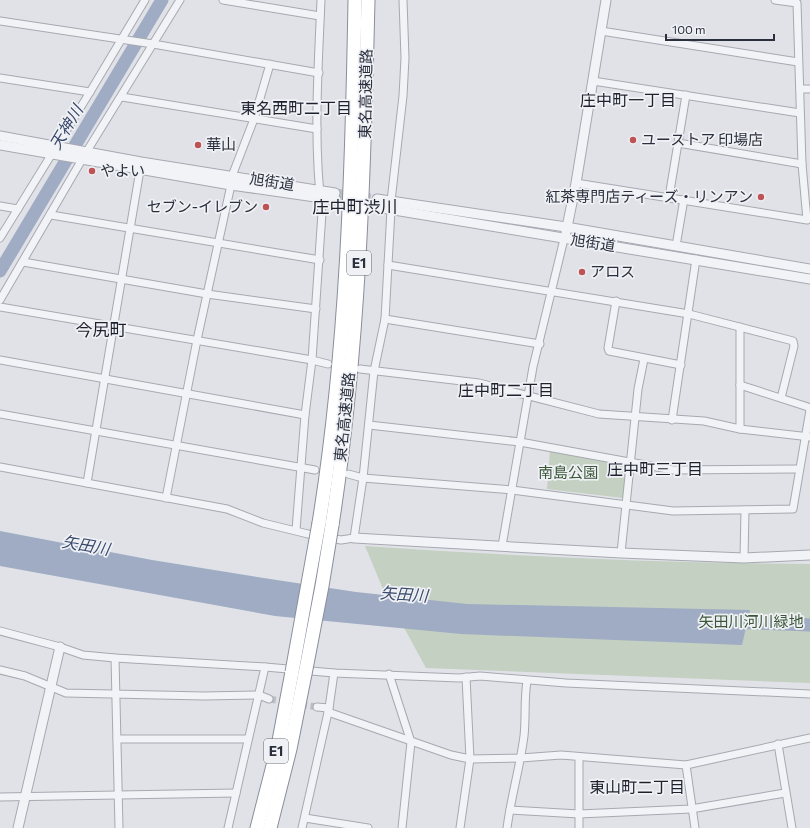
<svg xmlns="http://www.w3.org/2000/svg" width="810" height="828" font-family="Commissioner,'Noto Sans JP',sans-serif">
	<style>
		.green { fill: #c4d0c2 }
		.water { fill: #9facc3 }
		.lines { fill: none; stroke-linecap: round; stroke-linejoin: round }
		.river { stroke: #9facc3; stroke-width: 13 }
		.minor-tunnel { stroke: #bcbec5; stroke-width: 7; stroke-dasharray: 7 3.5; stroke-linecap: butt }
		.tertiary-tunnel { stroke: #bcbec5; stroke-width: 9; stroke-dasharray: 9 4.5; stroke-linecap: butt }
		.minor-casing { stroke: #a6a9b1; stroke-width: 9 }
		.tertiary-casing { stroke: #a6a9b1; stroke-width: 11 }
		.motorway-casing { stroke: #898e9c; stroke-width: 15 }
		.minor { stroke: #f2f3f6; stroke-width: 7 }
		.tertiary { stroke: #f2f3f6; stroke-width: 9 }
		.motorway { stroke: #fff; stroke-width: 13 }
		.motorway-bridge-casing { stroke: #898e9c; stroke-width: 15; stroke-linecap: butt }
		.motorway-bridge { stroke: #fff; stroke-width: 13 }
		.poi-dot { fill: #be5355; stroke: #eff1f5; stroke-width: 1.5 }
		.labels { text-anchor: middle; stroke-width: 3.5; stroke-linejoin: round; paint-order: stroke }
		.shield { fill: #eff1f5; stroke: #656974; stroke-width: 1 }
		.shield-label { font-size: 14px; font-weight: bold; fill: #2a2f3d }
		.street-label { font-size: 15px; fill: #2a2f3d; stroke: #eff1f5 }
		.poi-label { font-size: 15px; fill: #2a2f3d; stroke: #eff1f5; text-anchor: start }
		.park-label { font-size: 15px; fill: #3b5739; stroke: #eff1f5 }
		.neighbourhood-label { font-size: 16px; fill: #1d202d; stroke: #eff1f5 }
		.water-label { font-size: 16px; font-style: italic; fill: #39496c; stroke: #eff1f5 }
		.quarter-label { font-size: 17px; fill: #1d202d; stroke: #eff1f5 }
	</style>
	<rect width="100%" height="100%" fill="#e0e2e7"/>
	<g class="green">
		<path d="M 550,450 L 626,465 L 623,498 L 547,489 Z"/>
		<path d="M 365,546 C 513,556 661,563 810,564 L 810,683 L 426,668 L 383,589 Z"/>
	</g>
	<path class="water" d="M 0,531 L 152,560 L 270,579 L 356,592 L 467,604 L 750,610 L 742,645 L 461,634 L 275,616 L 0,566 Z"/>
	<g class="lines">
		<g class="river">
			<path d="M 0,271 L 162,0"/>
			<path d="M 730,622 L 810,625"/>
		</g>
		<path class="minor-tunnel" d="M 269,699 L 317,707"/>
		<path class="tertiary-tunnel" d="M 335,193 L 377,199"/>
		<g class="minor-casing">
			<g id="minor">
				<path d="M 223,0 L 320,16"/>
				<path d="M 0,21 L 153,44 L 319,73"/>
				<path d="M 601,31 L 798,62"/>
				<path d="M 0,78 L 90,92"/>
				<path d="M 593,81 L 800,113"/>
				<path d="M 800,89 L 810,89"/>
				<path d="M 122,97 L 317,129"/>
				<path d="M 678,143 L 802,164"/>
				<path d="M 232,176 L 254,119 L 270,64"/>
				<path d="M 576,183 L 807,220 L 802,164 L 797,3 L 775,0"/>
				<path d="M 669,197 L 686,95"/>
				<path d="M 391,201 L 403,96 L 405,58 L 403,0"/>
				<path d="M 0,206 L 18,209"/>
				<path d="M 51,215 L 320,260"/>
				<path d="M 0,238 L 90,92 L 145,0"/>
				<path d="M 676,246 L 684,199"/>
				<path d="M 23,262 L 207,294 L 316,309"/>
				<path d="M 388,265 L 689,314 L 793,341 L 794,346 L 781,398"/>
				<path d="M 0,300 L 87,151 L 180,0"/>
				<path d="M 616,301 L 608,348 L 609,351 L 681,365"/>
				<path d="M 0,307 L 312,360 L 328,364"/>
				<path d="M 385,319 L 540,344"/>
				<path d="M 0,360 L 305,415"/>
				<path d="M 360,369 L 479,383 L 599,414 L 704,421 L 740,429 L 810,437"/>
				<path d="M 0,414 L 315,470"/>
				<path d="M 672,420 L 696,259"/>
				<path d="M 369,425 L 520,442 L 673,470 L 799,469"/>
				<path d="M 740,429 L 740,327"/>
				<path d="M 0,467 L 227,509 L 263,523 L 308,534 L 341,540 L 354,538 L 363,478 L 374,371 L 385,319 L 391,210"/>
				<path d="M 348,474 L 363,478 L 512,490 L 673,511 L 793,509 L 810,410 L 808,407 L 740,385"/>
				<path d="M 87,483 L 140,170"/>
				<path d="M 166,498 L 197,340 L 231,185"/>
				<path d="M 296,530 L 305,415 L 312,360 L 322,213 C 313,143 318,71 321,0"/>
				<path d="M 502,546 L 533,367 L 564,239"/>
				<path d="M 621,553 L 638,389 L 644,359"/>
				<path d="M 744,558 L 745,510"/>
				<path d="M 0,631 L 60,647 L 83,655 L 115,658 L 265,667 L 334,673 L 459,678 L 480,676 L 566,683 L 810,694"/>
				<path d="M 115,658 L 119,828"/>
				<path d="M 0,670 L 25,676 L 66,693 L 204,696 L 259,695 L 269,699"/>
				<path d="M 389,674 L 411,742 L 402,828"/>
				<path d="M 317,707 L 329,708"/>
				<path d="M 328,712 L 451,755 L 470,759 L 521,758 L 561,755 L 686,765 L 810,738"/>
				<path d="M 117,739 L 248,739"/>
				<path d="M 778,744 L 792,828"/>
				<path d="M 579,758 L 579,828"/>
				<path d="M 686,765 L 695,828"/>
				<path d="M 0,797 L 236,793"/>
				<path d="M 510,810 L 579,814 L 691,809 L 785,793"/>
				<path d="M 305,818 L 368,828"/>
				<path d="M 228,828 L 265,667"/>
				<path d="M 302,828 L 329,708 L 334,673"/>
				<path d="M 460,828 L 470,759 L 466,677"/>
				<path d="M 507,828 C 511,797 520,767 524,736 C 526,718 524,699 527,681"/>
			</g>
		</g>
		<g class="tertiary-casing">
			<g id="tertiary">
				<path d="M 0,136 L 141,162 L 335,193"/>
				<path d="M 0,145 L 231,185 L 336,200"/>
				<path d="M 377,199 L 566,227 L 810,269"/>
				<path d="M 376,207 L 810,279"/>
				<path d="M 566,232 L 576,183 L 606,0"/>
				<path d="M 354,538 L 621,553 L 744,558 L 810,555"/>
				<path d="M 18,828 L 60,647"/>
			</g>
		</g>
		<g class="motorway-casing">
			<g id="motorway">
				<path d="M 319,523 C 347,350 352,174 355,0"/>
				<path d="M 332,525 C 359,351 364,176 368,0"/>
				<path d="M 257,828 L 278,746 L 292,672"/>
				<path d="M 270,828 L 290,749 L 305,674"/>
			</g>
		</g>
		<use href="#minor" class="minor"/>
		<use href="#tertiary" class="tertiary"/>
		<use href="#motorway" class="motorway"/>
		<g class="motorway-bridge-casing">
			<g id="motorway-bridge">
				<path d="M 292,672 L 319,523"/>
				<path d="M 305,674 L 322,586 L 332,525"/>
			</g>
		</g>
		<use href="#motorway-bridge" class="motorway-bridge"/>
	</g>
	<g class="poi-dot">
		<circle cx="633" cy="140" r="4"/>
		<circle cx="198" cy="145" r="4"/>
		<circle cx="92" cy="171" r="4"/>
		<circle cx="761" cy="197" r="4"/>
		<circle cx="266" cy="207" r="4"/>
		<circle cx="582" cy="272" r="4"/>
	</g>
	<g class="labels">
		<g class="shield">
			<rect x="347" y="251" width="24" height="24" rx="3"/>
			<rect x="264" y="739" width="24" height="24" rx="3"/>
		</g>
		<g class="shield-label">
			<text x="359" y="268">E1</text>
			<text x="276" y="756">E1</text>
		</g>
		<g class="street-label">
			<text transform="translate(366 94) rotate(-89)" y="5">東名高速道路</text>
			<text transform="translate(272 182) rotate(9)" y="5">旭街道</text>
			<text transform="translate(593 243) rotate(9)" y="5">旭街道</text>
			<text transform="translate(345 417) rotate(-84)" y="5">東名高速道路</text>
		</g>
		<g class="poi-label">
			<text x="641" y="145">ユーストア 印場店</text>
			<text x="206" y="150">華山</text>
			<text x="100" y="176">やよい</text>
			<text x="753" y="202" text-anchor="end">紅茶専門店ティーズ・リンアン</text>
			<text x="258" y="212" text-anchor="end">セブン-イレブン</text>
			<text x="590" y="277">アロス</text>
		</g>
		<g class="park-label">
			<text x="568" y="478">南島公園</text>
			<text x="751" y="627">矢田川河川緑地</text>
		</g>
		<g class="neighbourhood-label">
			<text x="628" y="106">庄中町一丁目</text>
			<text x="296" y="114">東名西町二丁目</text>
			<text x="506" y="396">庄中町二丁目</text>
			<text x="655" y="475">庄中町三丁目</text>
			<text x="637" y="793">東山町二丁目</text>
		</g>
		<g class="water-label">
			<text transform="translate(66 127) rotate(-59)" y="6">天神川</text>
			<text transform="translate(86 545) rotate(10)" y="6">矢田川</text>
			<text transform="translate(404 594) rotate(4)" y="6">矢田川</text>
		</g>
		<g class="quarter-label">
			<text x="355" y="213">庄中町渋川</text>
			<text x="101" y="336">今尻町</text>
		</g>
	</g>
	<path d="M666 34v6h108v-6" fill="none" stroke="#2a2f3d" stroke-width="2"/>
	<text x="672" y="34" font-size="12" fill="#2a2f3d" stroke="#eff1f5" stroke-width="3" paint-order="stroke">100 m</text>
</svg>
